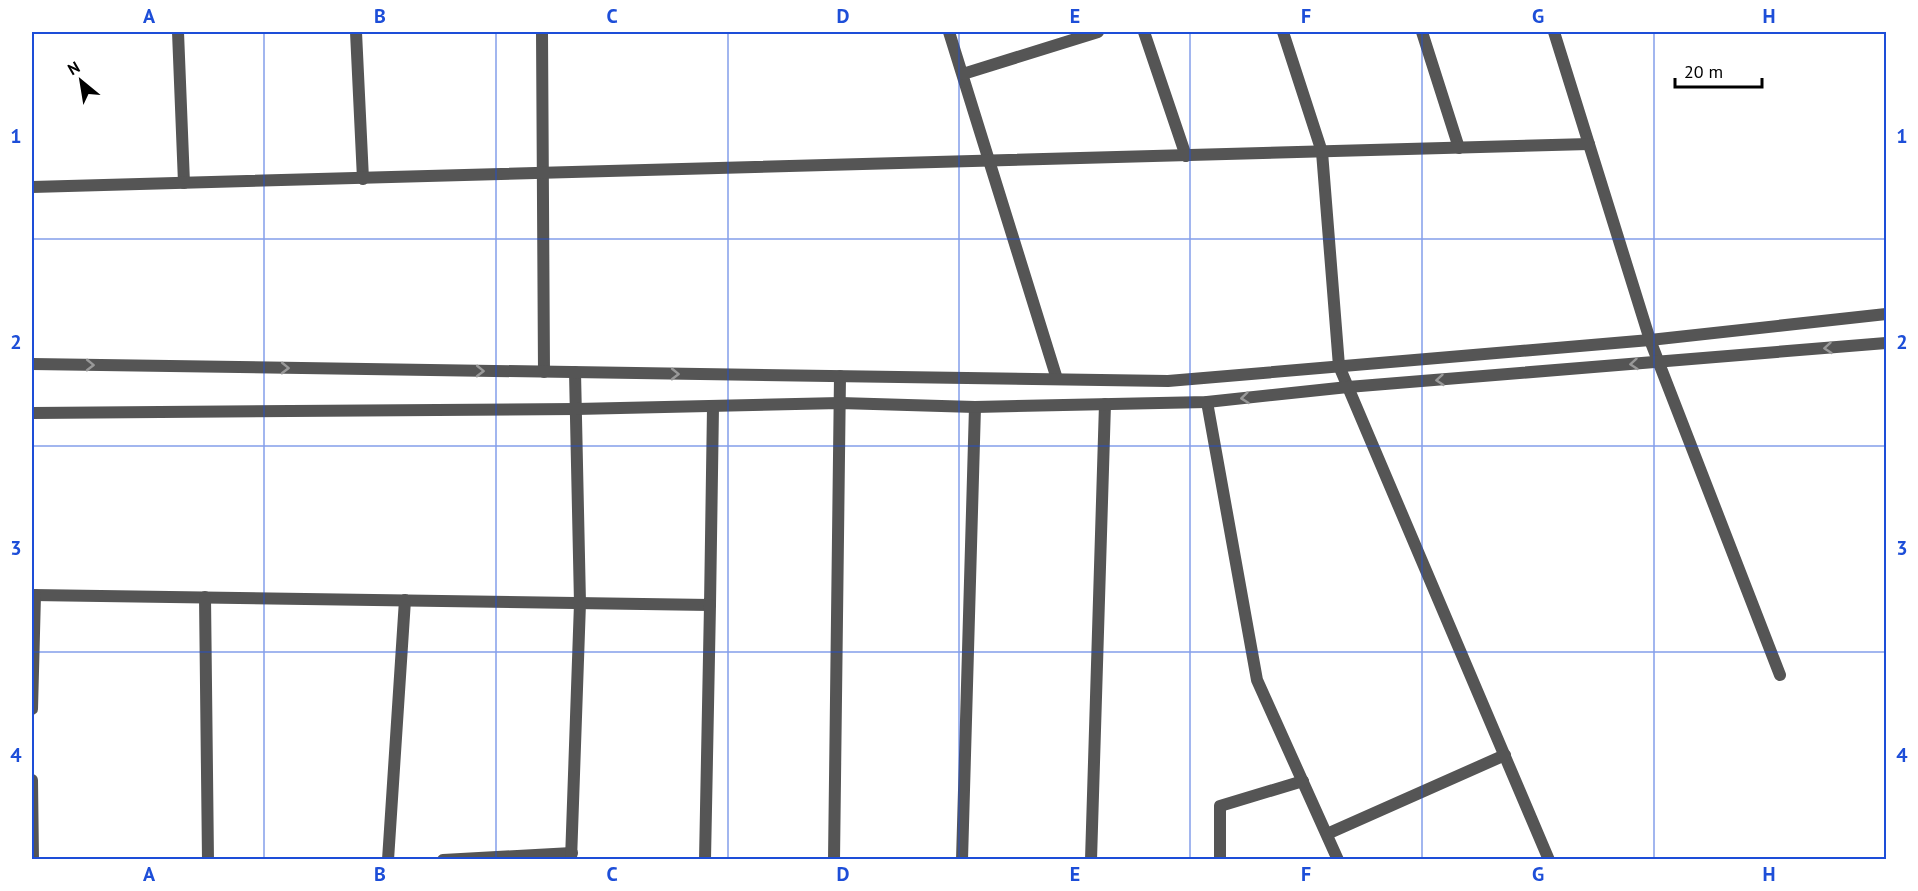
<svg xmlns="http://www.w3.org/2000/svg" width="1918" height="891" font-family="'PT Sans',sans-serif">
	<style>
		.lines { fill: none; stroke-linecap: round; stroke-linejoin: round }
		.minor { stroke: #555; stroke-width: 12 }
		.tertiary { stroke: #555; stroke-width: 12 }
		.oneway { stroke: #999 }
		.grid { fill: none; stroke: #1d4ed8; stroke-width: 1.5; stroke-opacity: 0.55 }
		.neatline { fill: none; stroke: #1d4ed8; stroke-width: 2 }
		.grid-label { font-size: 20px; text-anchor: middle; font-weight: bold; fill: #1d4ed8 }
	</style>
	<rect width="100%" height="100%" fill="#fff"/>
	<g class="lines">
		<g class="minor">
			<path d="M 178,32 L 184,183"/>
			<path d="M 356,32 L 363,179"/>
			<path d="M 542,32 L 544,372"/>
			<path d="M 949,32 L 1057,379"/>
			<path d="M 1144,32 L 1186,156"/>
			<path d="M 1283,32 L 1322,152 L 1339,366 L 1549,860"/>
			<path d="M 1422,32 L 1459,148"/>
			<path d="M 1554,32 L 1650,340 L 1780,675"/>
			<path d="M 963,74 L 1098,32"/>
			<path d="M 32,187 L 1589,144"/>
			<path d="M 1207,402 L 1257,680 L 1338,860"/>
			<path d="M 32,595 L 710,605 L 713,407"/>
			<path d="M 205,597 L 208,860"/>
			<path d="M 32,709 L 35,595"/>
			<path d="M 32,780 L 33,860"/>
			<path d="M 1327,834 L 1505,755"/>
			<path d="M 388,860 L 405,600"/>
			<path d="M 443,860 L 572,853"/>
			<path d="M 571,860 L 580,603 L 575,372"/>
			<path d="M 705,860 L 710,605"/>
			<path d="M 834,860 L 840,376"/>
			<path d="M 962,860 L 975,407"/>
			<path d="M 1091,860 L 1105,404"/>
			<path d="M 1220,860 L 1220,806 L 1303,781"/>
		</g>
		<g class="tertiary">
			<path d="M 32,364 L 1168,381 L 1650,340 L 1886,314"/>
			<path d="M 32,413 L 576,409 L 840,403 L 975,407 L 1207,402 L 1348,387 L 1886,343"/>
		</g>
	</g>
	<defs><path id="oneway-chevron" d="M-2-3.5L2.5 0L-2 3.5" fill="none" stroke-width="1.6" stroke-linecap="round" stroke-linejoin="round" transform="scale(1.5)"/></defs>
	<g class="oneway">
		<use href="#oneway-chevron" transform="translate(1828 348) rotate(175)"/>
		<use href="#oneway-chevron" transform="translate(1634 364) rotate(175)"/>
		<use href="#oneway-chevron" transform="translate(90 365) rotate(1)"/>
		<use href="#oneway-chevron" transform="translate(285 368) rotate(1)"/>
		<use href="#oneway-chevron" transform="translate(480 371) rotate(1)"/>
		<use href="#oneway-chevron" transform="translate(675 374) rotate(1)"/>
		<use href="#oneway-chevron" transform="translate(1440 380) rotate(175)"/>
		<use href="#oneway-chevron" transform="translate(1245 398) rotate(174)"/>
	</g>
	<path class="grid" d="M 264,32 L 264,860M 496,32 L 496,860M 728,32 L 728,860M 959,32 L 959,860M 1190,32 L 1190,860M 1422,32 L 1422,860M 1654,32 L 1654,860M 32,239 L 1886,239M 32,446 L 1886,446M 32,652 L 1886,652"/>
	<rect width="1918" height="891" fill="none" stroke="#ffffff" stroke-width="66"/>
	<g transform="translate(81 81) rotate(330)" stroke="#ffffff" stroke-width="4.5" paint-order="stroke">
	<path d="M0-4.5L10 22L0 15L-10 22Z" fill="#000000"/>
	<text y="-9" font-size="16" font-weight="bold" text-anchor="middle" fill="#000000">N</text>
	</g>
	<path d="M1675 78v9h87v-9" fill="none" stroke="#000000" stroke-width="3"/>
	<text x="1684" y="78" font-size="18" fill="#000000" stroke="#ffffff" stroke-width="4.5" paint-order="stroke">20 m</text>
	<rect x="33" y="33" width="1852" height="825" class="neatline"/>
	<g class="grid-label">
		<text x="149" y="23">A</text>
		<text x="380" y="23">B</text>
		<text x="612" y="23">C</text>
		<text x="843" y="23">D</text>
		<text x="1075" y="23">E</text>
		<text x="1306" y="23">F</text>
		<text x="1538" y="23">G</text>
		<text x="1769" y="23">H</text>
		<text x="16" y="143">1</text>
		<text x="1902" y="143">1</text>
		<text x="16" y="349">2</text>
		<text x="1902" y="349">2</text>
		<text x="16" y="555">3</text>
		<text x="1902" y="555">3</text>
		<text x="16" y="762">4</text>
		<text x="1902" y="762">4</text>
		<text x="149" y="881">A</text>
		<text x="380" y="881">B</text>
		<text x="612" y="881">C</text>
		<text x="843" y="881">D</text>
		<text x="1075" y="881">E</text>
		<text x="1306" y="881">F</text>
		<text x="1538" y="881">G</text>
		<text x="1769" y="881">H</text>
	</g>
</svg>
